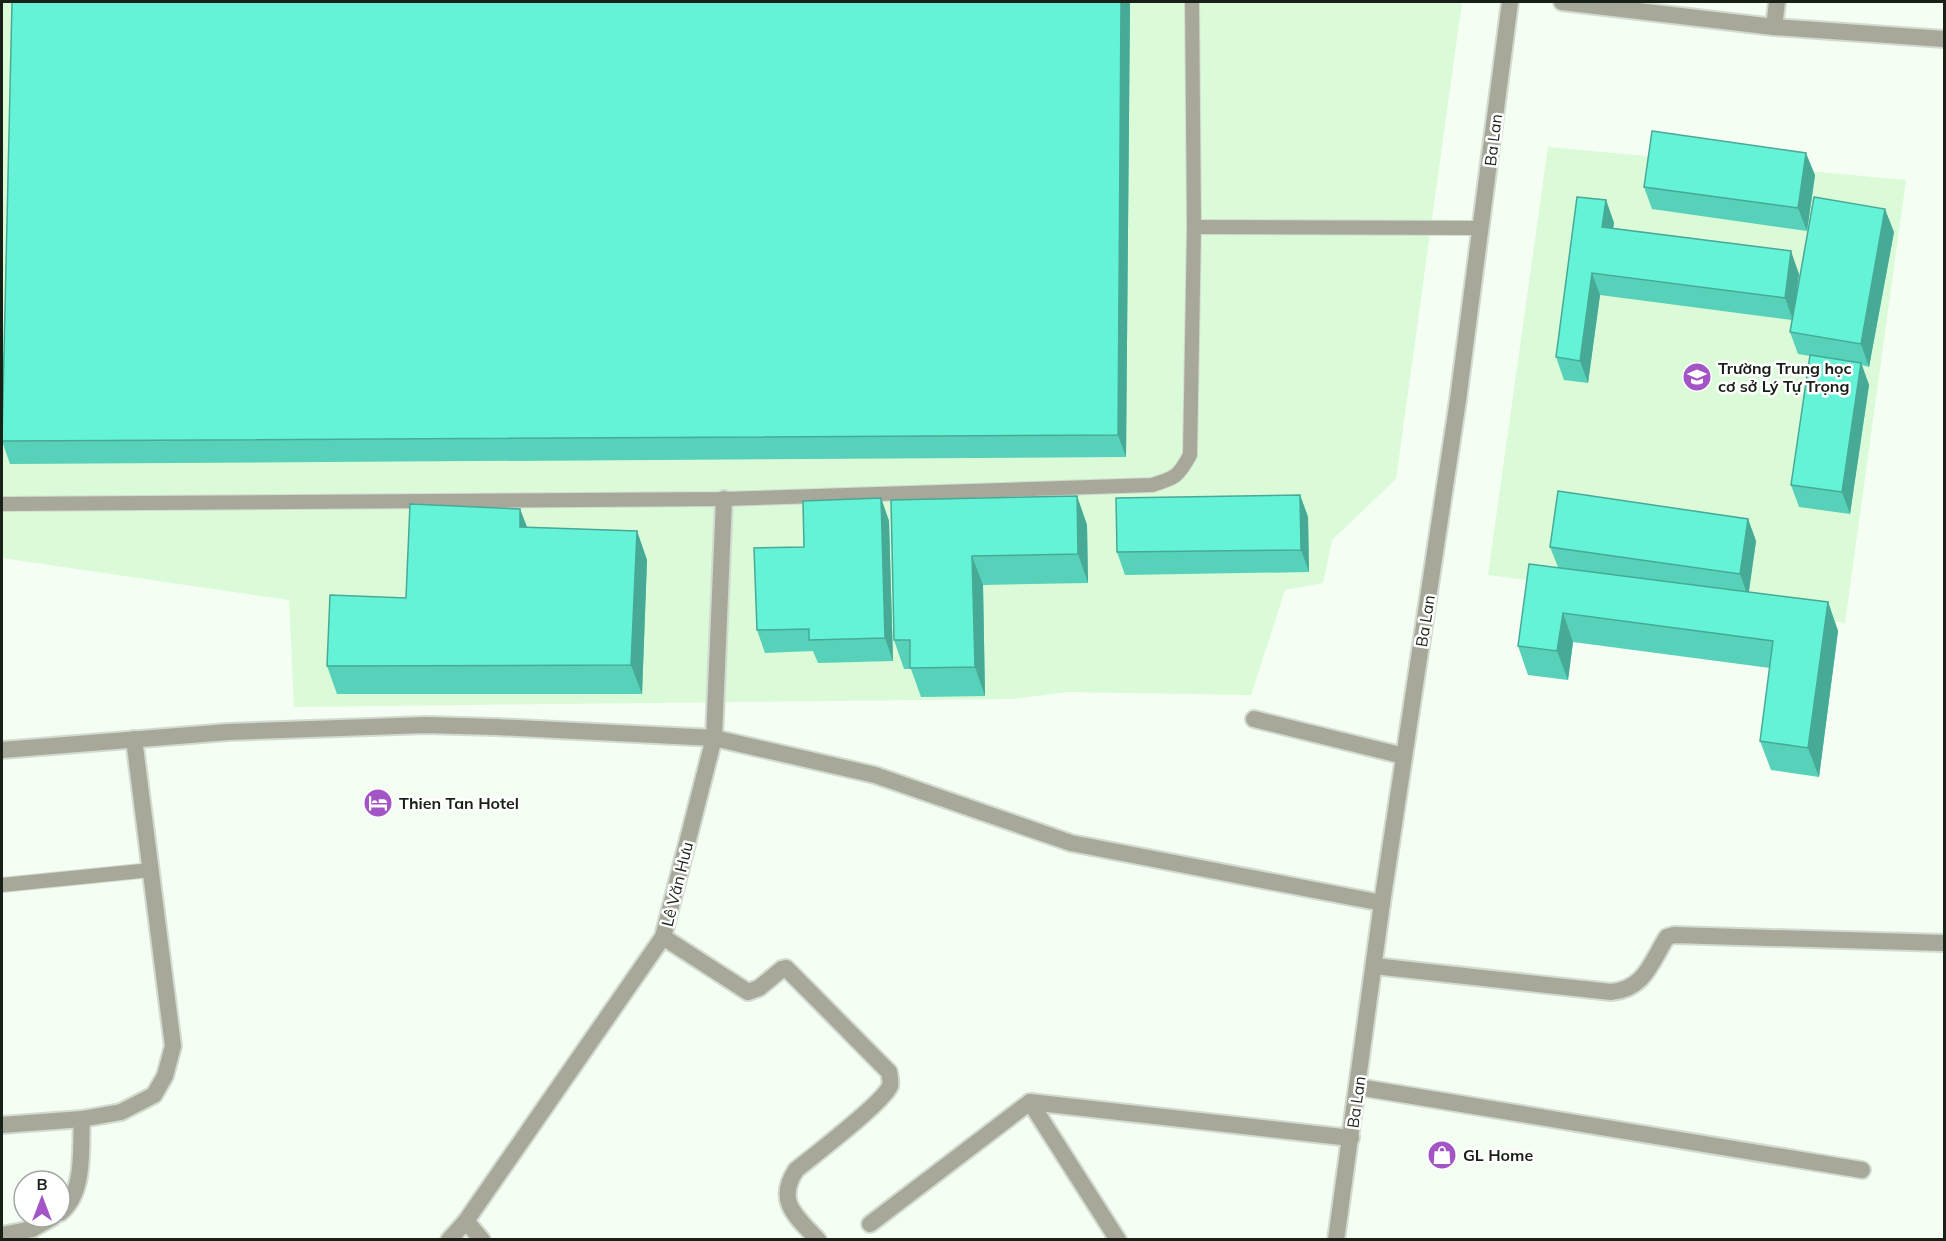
<svg xmlns="http://www.w3.org/2000/svg" width="1946" height="1241" font-family="Mulish,sans-serif">
	<style>
		.built { fill: #dafad8 }
		.lines { fill: none; stroke-linecap: round; stroke-linejoin: round }
		.service-casing { stroke: #d1dbd0; stroke-width: 16 }
		.minor-casing { stroke: #d1dbd0; stroke-width: 20 }
		.tertiary-casing { stroke: #d1dbd0; stroke-width: 20 }
		.service { stroke: #a7a899; stroke-width: 14 }
		.minor { stroke: #a7a899; stroke-width: 16 }
		.tertiary { stroke: #a7a899; stroke-width: 16 }
		.wall { fill: #57d1b9 }
		.shaded-wall { fill: #47aa96 }
		.building { fill: #65f3d7; stroke: #47aa96; stroke-width: 1.5 }
		.labels { text-anchor: middle; stroke-width: 5; stroke-linejoin: round; paint-order: stroke }
		.street-label { font-size: 16px; fill: #172117; stroke: #fff }
		.poi-label { font-size: 16px; font-weight: bold; fill: #172117; stroke: #fff; text-anchor: start }
	</style>
	<rect width="100%" height="100%" fill="#f4fef3"/>
	<g class="built">
		<path d="M 2,2 L 1462,2 L 1396,479 L 1332,540 L 1323,583 L 1285,590 L 1251,695 L 1067,692 L 1012,699 L 294,707 L 289,600 L 2,558 Z"/>
		<path d="M 1548,147 L 1906,180 L 1845,623 L 1488,575 Z"/>
	</g>
	<g class="lines">
		<g class="service-casing">
			<g id="service">
				<path d="M 1194,227 L 1481,228"/>
				<path d="M 2,504 L 724,499 L 1152,485 C 1175,478 1178,477 1190,455 L 1194,227 L 1192,2"/>
				<path d="M 2,885 L 151,870"/>
			</g>
		</g>
		<g class="minor-casing">
			<g id="minor">
				<path d="M 1562,2 L 1774,27 L 1944,39"/>
				<path d="M 1774,27 L 1777,2"/>
				<path d="M 1254,719 L 1404,756"/>
				<path d="M 2,750 L 228,732 L 426,725 L 496,727 L 714,738 L 875,775 L 1071,843 L 1382,903"/>
				<path d="M 663,937 L 748,992 L 759,988 L 782,969 L 786,968 L 889,1072 C 890,1077 891,1082 890,1086 C 883,1103 813,1156 796,1170 C 775,1202 797,1217 818,1240"/>
				<path d="M 1374,966 L 1611,992 C 1645,989 1651,962 1667,937 L 1674,935 L 1944,943"/>
				<path d="M 1358,1087 L 1862,1170"/>
				<path d="M 1030,1102 L 1118,1240"/>
				<path d="M 2,1125 L 82,1119 L 121,1112 L 154,1095 L 165,1076 L 173,1046 L 134,739"/>
				<path d="M 60,1213 C 86,1192 80,1148 82,1119"/>
				<path d="M 466,1221 L 482,1240"/>
				<path d="M 870,1224 L 1030,1102 L 1351,1138"/>
				<path d="M 2,1235 L 32,1229 L 53,1217"/>
				<path d="M 449,1240 L 466,1221 L 663,937 L 714,738 L 724,499"/>
			</g>
		</g>
		<g class="tertiary-casing">
			<path id="tertiary" d="M 1336,1240 L 1382,903 L 1458,400 L 1510,2"/>
		</g>
		<use href="#service" class="service"/>
		<use href="#minor" class="minor"/>
		<use href="#tertiary" class="tertiary"/>
	</g>
	<g class="wall">
		<path d="M 1130,2 L 1126,457 L 10,464 L 2,441 Z"/>
		<path d="M 1815,175 L 1807,231 L 1652,209 L 1644,187 Z"/>
		<path d="M 1606,200 L 1614,223 L 1613,228 L 1799,274 L 1795,305 L 1894,232 L 1869,367 L 1862,365 L 1869,385 L 1850,514 L 1799,507 L 1791,485 L 1810,356 L 1798,354 L 1790,332 L 1792,320 L 1600,295 L 1588,383 L 1564,380 L 1556,357 Z"/>
		<path d="M 1300,495 L 1308,517 L 1309,572 L 1125,575 L 1117,552 Z"/>
		<path d="M 1077,496 L 1087,525 L 1088,583 L 983,585 L 985,696 L 921,697 L 911,669 L 904,669 L 894,640 L 891,500 Z"/>
		<path d="M 881,498 L 889,521 L 893,661 L 818,663 L 813,651 L 765,653 L 757,630 L 804,547 Z"/>
		<path d="M 520,509 L 527,527 L 637,531 L 647,560 L 642,694 L 337,694 L 327,666 L 406,598 Z"/>
		<path d="M 1748,519 L 1756,541 L 1749,592 L 1828,602 L 1838,631 L 1819,777 L 1771,770 L 1760,741 L 1770,668 L 1573,642 L 1568,680 L 1528,675 L 1518,646 L 1558,567 L 1550,547 Z"/>
	</g>
	<g class="shaded-wall">
		<path d="M 1121,2 L 1130,2 L 1126,457 L 1118,435 Z"/>
		<path d="M 1806,153 L 1815,175 L 1807,231 L 1798,208 Z"/>
		<path d="M 1606,200 L 1614,223 L 1610,249 L 1602,227 Z"/>
		<path d="M 1885,209 L 1894,232 L 1869,367 L 1861,344 Z"/>
		<path d="M 1791,251 L 1799,274 L 1793,320 L 1785,298 Z"/>
		<path d="M 1592,273 L 1600,295 L 1588,383 L 1580,361 Z"/>
		<path d="M 1861,363 L 1869,385 L 1850,514 L 1842,492 Z"/>
		<path d="M 1300,495 L 1308,517 L 1309,572 L 1301,550 Z"/>
		<path d="M 1077,496 L 1087,525 L 1088,583 L 1078,554 Z"/>
		<path d="M 881,498 L 889,521 L 893,661 L 885,638 Z"/>
		<path d="M 520,509 L 531,538 L 520,527 Z"/>
		<path d="M 1748,519 L 1756,541 L 1748,596 L 1740,574 Z"/>
		<path d="M 637,531 L 647,560 L 642,694 L 631,665 Z"/>
		<path d="M 972,556 L 983,585 L 985,696 L 975,667 Z"/>
		<path d="M 1828,602 L 1838,631 L 1819,777 L 1808,748 Z"/>
		<path d="M 1563,613 L 1573,642 L 1568,680 L 1557,651 Z"/>
	</g>
	<g class="building">
		<path d="M 12,2 L 1121,2 L 1118,435 L 2,441 Z"/>
		<path d="M 1652,131 L 1806,153 L 1798,208 L 1644,187 Z"/>
		<path d="M 1577,197 L 1606,200 L 1602,227 L 1791,251 L 1785,298 L 1592,273 L 1580,361 L 1556,357 Z"/>
		<path d="M 1814,197 L 1885,209 L 1861,344 L 1790,332 Z"/>
		<path d="M 1810,355 L 1861,363 L 1842,492 L 1791,485 Z"/>
		<path d="M 1558,491 L 1748,519 L 1740,574 L 1550,547 Z"/>
		<path d="M 1300,495 L 1301,550 L 1117,552 L 1116,498 Z"/>
		<path d="M 1077,496 L 1078,554 L 972,556 L 975,667 L 910,668 L 910,640 L 894,640 L 891,500 Z"/>
		<path d="M 881,498 L 885,638 L 809,640 L 809,629 L 757,630 L 754,548 L 804,547 L 803,501 Z"/>
		<path d="M 410,504 L 520,509 L 520,527 L 637,531 L 631,665 L 327,666 L 330,595 L 406,598 Z"/>
		<path d="M 1529,564 L 1828,602 L 1808,748 L 1760,741 L 1773,641 L 1563,613 L 1557,651 L 1518,646 Z"/>
	</g>
	<defs>
		<g id="school-disc" transform="scale(1.5)"><circle r="9.5" fill="#a355c6" stroke="#fff"/><path d="M0-5L7-2L0 1L-7-2ZM-4 1L0 2.5L4 1V4Q0 6-4 4Z" fill="#fff"/></g>
		<g id="hotel-disc" transform="scale(1.5)"><circle r="9.5" fill="#a355c6" stroke="#fff"/><path d="M-6-4.5h1.5V1H6V5H4.5V3h-9V5H-6ZM-4 0a1.8 1.8 0 1 1 3.6 0ZM.5 0V-2.5h3Q6-2.5 6 0Z" fill="#fff"/></g>
		<g id="shop-disc" transform="scale(1.5)"><circle r="9.5" fill="#a355c6" stroke="#fff"/><path d="M-5-2.5h2.3a2.7 3.5 0 0 1 5.4 0H5L5.5 6h-11ZM-1.5-2.5h3a1.5 2.3 0 0 0-3 0Z" fill="#fff"/></g>
	</defs>
	<g fill-rule="evenodd">
		<use href="#school-disc" x="1697" y="377"/>
		<use href="#hotel-disc" x="378" y="803"/>
		<use href="#shop-disc" x="1442" y="1155"/>
	</g>
	<g class="labels">
		<g class="street-label">
			<text transform="translate(1493 140) rotate(-83)" y="6">Ba Lan</text>
			<text transform="translate(1425 621) rotate(-81)" y="6">Ba Lan</text>
			<text transform="translate(677 884) rotate(-76)" y="6">Lê Văn Hưu</text>
			<text transform="translate(1356 1102) rotate(-82)" y="6">Ba Lan</text>
		</g>
		<g class="poi-label">
			<text x="1718" y="374">Trường Trung học<tspan x="1718" dy="18">cơ sở Lý Tự Trọng</tspan></text>
			<text x="399" y="809">Thien Tan Hotel</text>
			<text x="1463" y="1161">GL Home</text>
		</g>
	</g>
	<rect width="1946" height="1241" fill="none" stroke="#172117" stroke-width="6"/>
	<g transform="translate(42 1199)"><circle r="28" fill="#ffffff" stroke="#a2a6a2" stroke-width="1.5"/>
	<path d="M0-4.5L10 22L0 15L-10 22Z" fill="#a355c6"/>
	<text y="-9" font-size="16" font-weight="bold" text-anchor="middle" fill="#172117">B</text>
	</g>
</svg>
